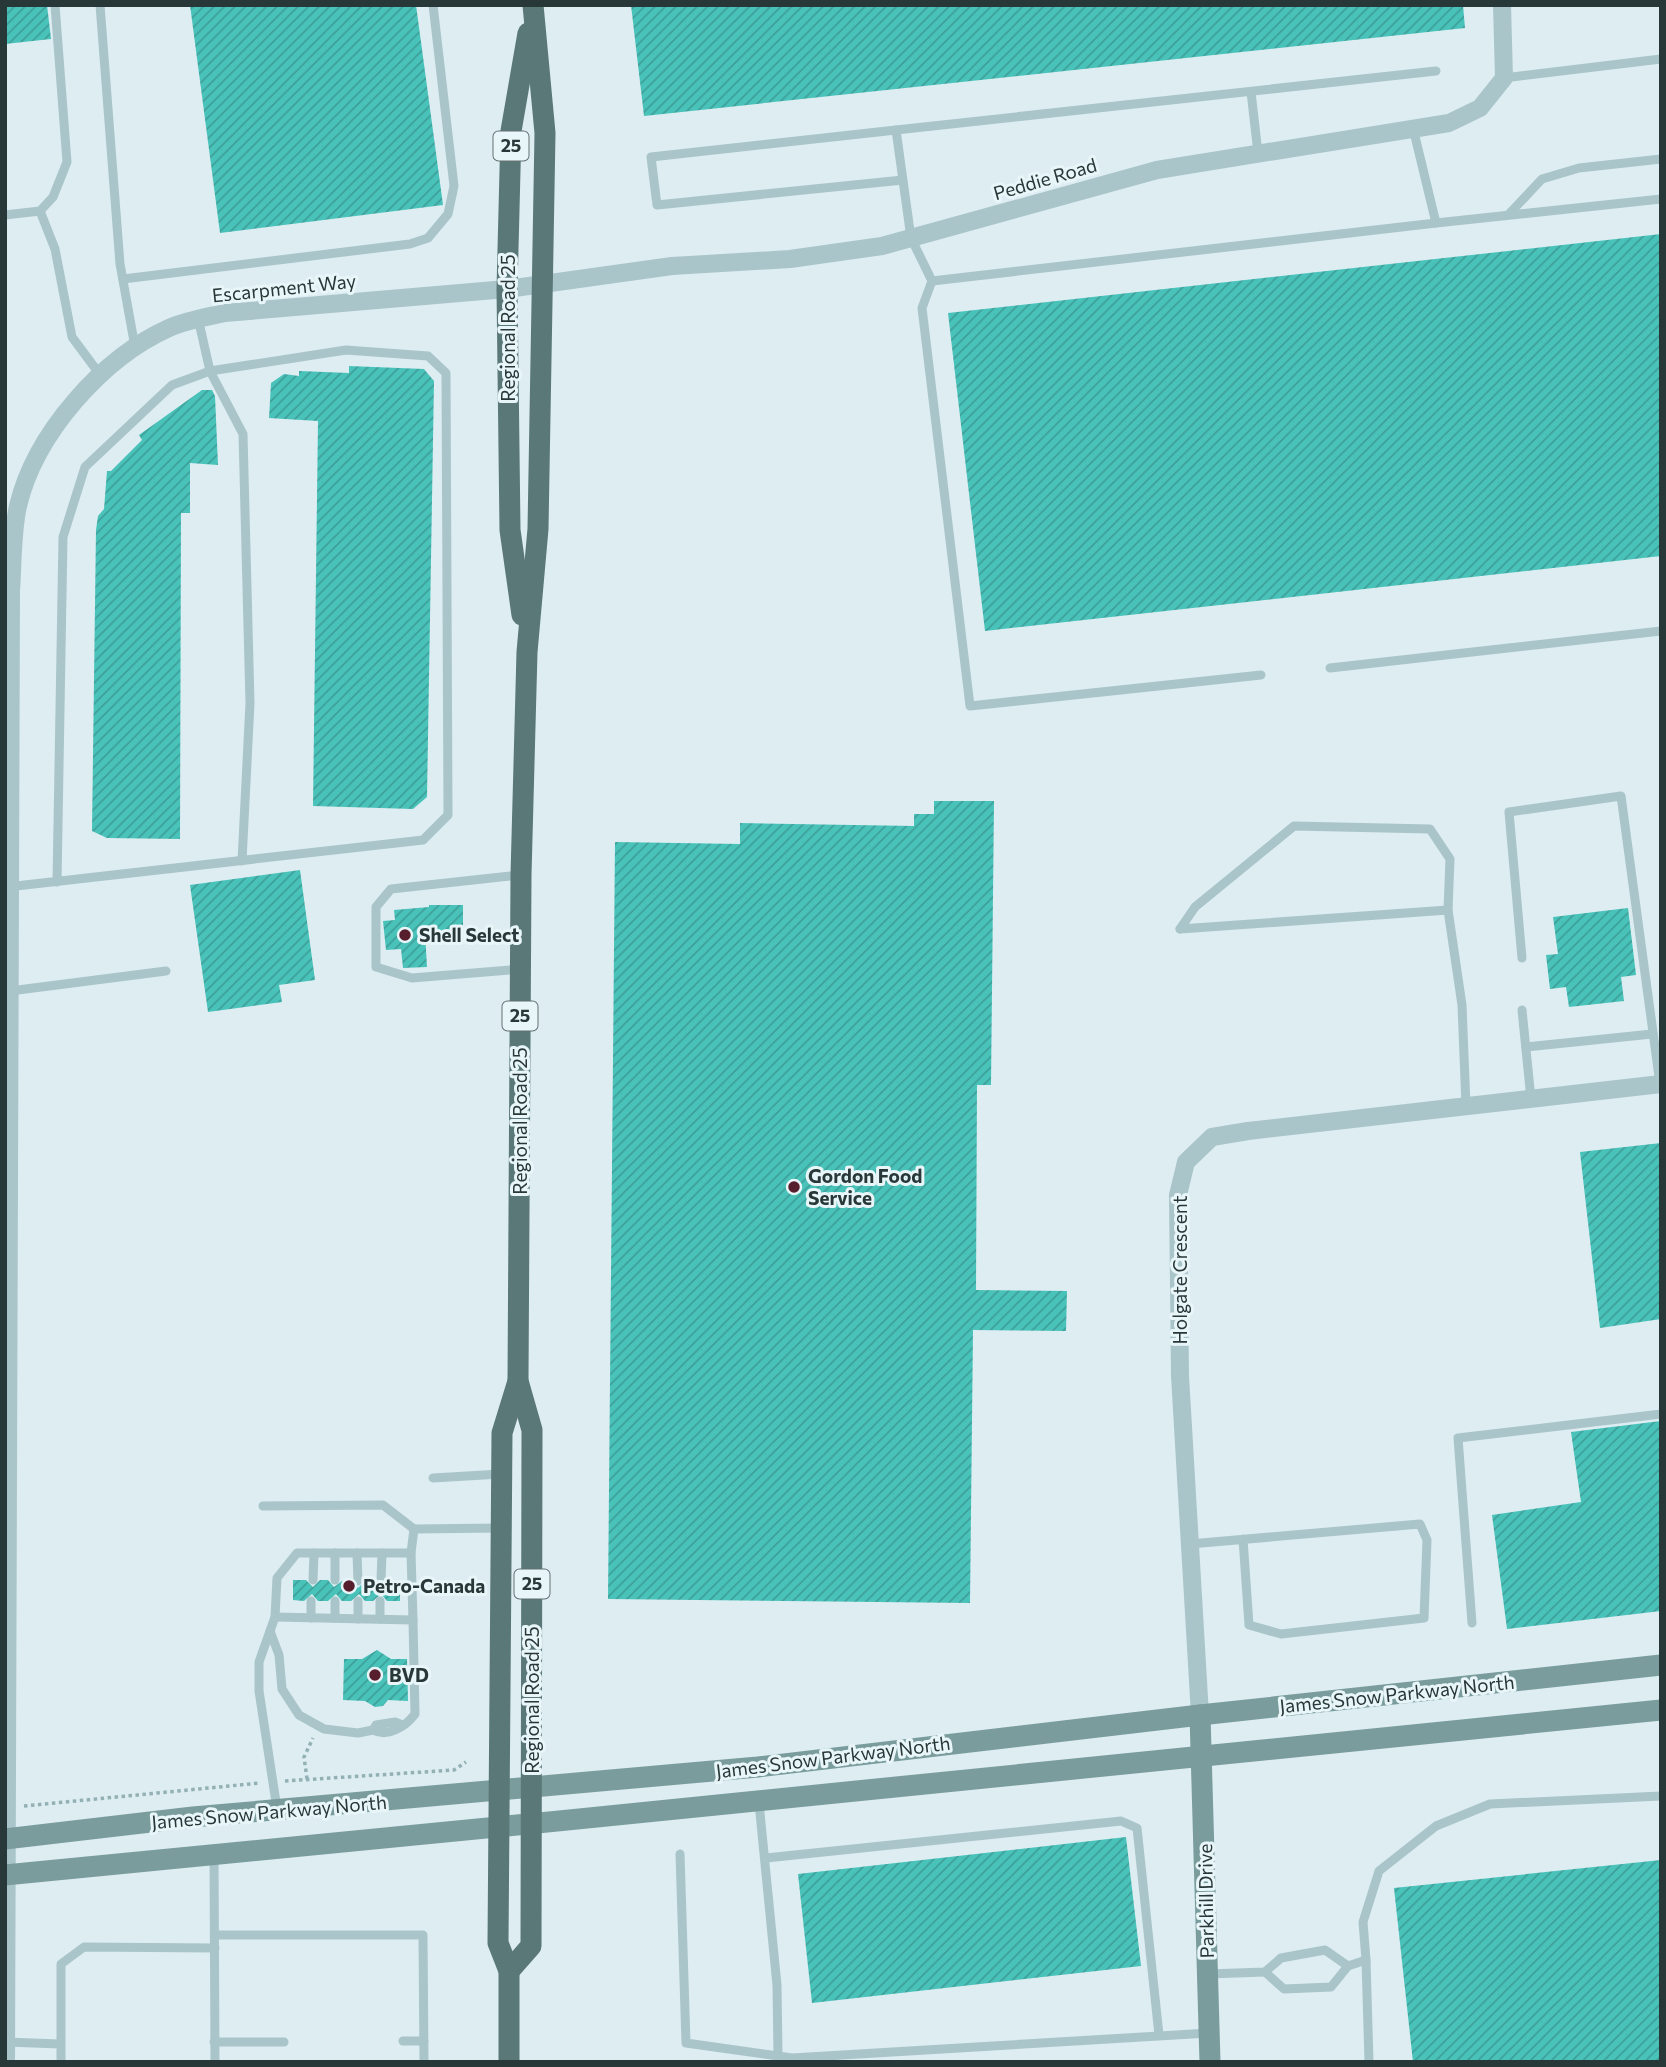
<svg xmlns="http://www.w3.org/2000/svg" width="1666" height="2067" font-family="Commissioner,sans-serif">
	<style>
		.building { fill: url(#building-hatch) }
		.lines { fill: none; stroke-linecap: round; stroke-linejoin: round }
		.path { stroke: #93b1b5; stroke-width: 3.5; stroke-dasharray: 3.5 3.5; stroke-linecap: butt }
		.lane { stroke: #a9c5c9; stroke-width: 9 }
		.street { stroke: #a9c5c9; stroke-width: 18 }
		.secondary { stroke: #7a9c9d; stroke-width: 21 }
		.primary { stroke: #5a7878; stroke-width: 21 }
		.poi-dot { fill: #571f2d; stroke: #e9f6f9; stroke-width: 2.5 }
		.labels { text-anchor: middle; stroke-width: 6; stroke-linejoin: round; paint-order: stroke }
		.shield { fill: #e9f6f9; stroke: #627071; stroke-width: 2 }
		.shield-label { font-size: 18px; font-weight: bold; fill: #283737 }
		.street-label { font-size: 19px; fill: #283737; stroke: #e9f6f9 }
		.poi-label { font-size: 19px; font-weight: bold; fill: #283737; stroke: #e9f6f9; text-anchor: start }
	</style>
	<defs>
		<pattern id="building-hatch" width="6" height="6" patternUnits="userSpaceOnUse" patternTransform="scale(1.75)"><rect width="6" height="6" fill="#49c3ba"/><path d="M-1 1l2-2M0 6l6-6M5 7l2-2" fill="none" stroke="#3d9f98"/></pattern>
	</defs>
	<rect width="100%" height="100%" fill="#ddedf2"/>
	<g class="building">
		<path d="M 5,5 L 47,5 L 51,39 L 5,44 Z"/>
		<path d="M 190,5 L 416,5 L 443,205 L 220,233 Z"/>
		<path d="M 631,5 L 1463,5 L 1465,28 L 644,116 Z"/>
		<path d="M 1661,234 L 1661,556 L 985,631 L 948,313 Z"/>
		<path d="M 349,366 L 424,369 L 434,381 L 427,797 L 413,809 L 313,806 L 318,421 L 269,418 L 271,383 L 284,374 L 299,376 L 299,371 L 349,373 Z"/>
		<path d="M 202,390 L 212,390 L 215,396 L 218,465 L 190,463 L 190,513 L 181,513 L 180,839 L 107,838 L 92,831 L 96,530 L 98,516 L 104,509 L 107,471 L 111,471 L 142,440 L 139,435 Z"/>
		<path d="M 934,801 L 994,801 L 991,1085 L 977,1085 L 976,1290 L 1067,1291 L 1066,1331 L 973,1330 L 970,1603 L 608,1599 L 615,842 L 740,844 L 740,823 L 914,826 L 914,814 L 934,814 Z"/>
		<path d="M 300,870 L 315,980 L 279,985 L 282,1002 L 208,1012 L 190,885 Z"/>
		<path d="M 429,905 L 463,905 L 463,933 L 425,933 L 427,967 L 403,968 L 401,949 L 386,950 L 383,921 L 395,920 L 394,910 L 429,907 Z"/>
		<path d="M 1628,908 L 1636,975 L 1621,977 L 1624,1001 L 1569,1007 L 1566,987 L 1550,989 L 1546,955 L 1558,954 L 1553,917 Z"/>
		<path d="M 1661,1143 L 1661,1319 L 1600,1328 L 1580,1152 Z"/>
		<path d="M 1661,1421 L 1661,1611 L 1507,1629 L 1492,1515 L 1581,1502 L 1571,1432 Z"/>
		<path d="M 293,1580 L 306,1580 L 313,1587 L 320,1580 L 328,1580 L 334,1587 L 342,1581 L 351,1581 L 358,1588 L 365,1581 L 374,1581 L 381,1588 L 388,1581 L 400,1581 L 400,1601 L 387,1601 L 381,1594 L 373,1601 L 365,1601 L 359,1594 L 351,1601 L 342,1601 L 336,1594 L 328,1601 L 318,1601 L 312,1594 L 304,1601 L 293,1600 Z"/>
		<path d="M 377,1650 L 391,1659 L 407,1659 L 408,1701 L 388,1700 L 383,1706 L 375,1707 L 365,1701 L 343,1700 L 344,1659 L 362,1659 Z"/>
		<path d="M 1126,1837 L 1141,1966 L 812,2003 L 798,1874 Z"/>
		<path d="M 1661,1860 L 1661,2062 L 1413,2062 L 1394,1888 Z"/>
	</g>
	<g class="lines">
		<g class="path">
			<path d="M 307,1779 L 304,1757 L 313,1738"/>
			<path d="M 285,1781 L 454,1770 L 466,1762"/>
			<path d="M 24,1806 L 260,1783"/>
		</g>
		<g class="lane">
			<path d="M 100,5 L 120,264 L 135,347"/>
			<path d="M 1504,78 L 1661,59"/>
			<path d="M 1251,92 L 1258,153"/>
			<path d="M 1413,128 L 1436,223 L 1661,199"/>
			<path d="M 896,130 L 1436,71"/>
			<path d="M 903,180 L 657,205 L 651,157 L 896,130 L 911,238 L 932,281 L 1436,223"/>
			<path d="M 40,211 L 55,249 L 72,337 L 101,376"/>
			<path d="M 1509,214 L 1542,179 L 1579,168 L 1661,159"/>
			<path d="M 5,215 L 40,211 L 53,197 L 67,162 L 55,5"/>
			<path d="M 123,279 L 410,244 L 428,238 L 448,214 L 454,186 L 433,5"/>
			<path d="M 932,281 L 922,308 L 970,706 L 1261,675"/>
			<path d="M 198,318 L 210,371 L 243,434 L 250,703 L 242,861"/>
			<path d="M 1330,668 L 1661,631"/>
			<path d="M 520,875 L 391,889 L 376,907 L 376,967 L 412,978 L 521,969"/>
			<path d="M 7,887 L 423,840 L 448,815 L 446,373 L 428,356 L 346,350 L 210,371 L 172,385 L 85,467 L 63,537 L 57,882"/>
			<path d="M 1180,929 L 1195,907 L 1294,826 L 1430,829 L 1450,859 L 1448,910 L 1462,1005 L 1466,1106"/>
			<path d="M 1180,929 L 1448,910"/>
			<path d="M 1522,958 L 1509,812 L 1621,796 L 1660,1084"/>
			<path d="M 10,991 L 166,971"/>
			<path d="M 1522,1010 L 1531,1099"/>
			<path d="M 1526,1047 L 1652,1034"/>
			<path d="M 433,1478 L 501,1474"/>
			<path d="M 263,1506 L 383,1505 L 414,1529"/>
			<path d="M 1190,1544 L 1420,1524 L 1427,1540 L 1424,1618 L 1281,1634 L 1249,1625 L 1243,1539"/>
			<path d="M 335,1553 L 335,1580"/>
			<path d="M 357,1553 L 358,1581"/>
			<path d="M 313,1580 L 314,1553"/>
			<path d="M 381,1581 L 382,1553"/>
			<path d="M 311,1601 L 311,1618"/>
			<path d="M 335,1601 L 335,1618"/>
			<path d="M 358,1601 L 358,1619"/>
			<path d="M 275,1617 L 413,1620 L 411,1553"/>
			<path d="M 380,1619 L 380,1601"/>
			<path d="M 1472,1623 L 1458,1438 L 1661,1414"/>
			<path d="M 270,1631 L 279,1655 L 282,1689 L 299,1715 L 324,1729 L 358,1733 L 373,1730 L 376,1725 L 395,1722 L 402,1725"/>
			<path d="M 373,1730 C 388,1738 406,1726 415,1714 L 413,1620"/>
			<path d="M 759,1803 L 777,1985 L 778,2056 L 792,2058 L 1209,2033"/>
			<path d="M 277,1809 L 259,1691 L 259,1662 L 275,1617 L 277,1578 L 297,1553 L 411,1553 L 414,1529 L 499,1528"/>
			<path d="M 680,1854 L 686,2043 L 778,2056"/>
			<path d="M 214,1855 L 215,2062"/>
			<path d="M 766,1858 L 1121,1821 L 1137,1828 L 1159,2035"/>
			<path d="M 215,1935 L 423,1935 L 424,2062"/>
			<path d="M 1366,1960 L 1363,1922 L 1379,1871 L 1436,1826 L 1490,1804 L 1661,1796"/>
			<path d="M 1265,1972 L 1284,1989 L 1331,1987 L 1348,1966 L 1366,1960 L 1369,2062"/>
			<path d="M 1208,1974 L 1265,1972 L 1281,1958 L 1325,1950 L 1348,1966"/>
			<path d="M 403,2041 L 424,2041"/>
			<path d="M 6,2042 L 60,2044"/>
			<path d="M 214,2042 L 284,2042"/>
			<path d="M 61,2062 L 61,1964 L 84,1947 L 215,1948"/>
		</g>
		<g class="street">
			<path d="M 1200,1715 L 1180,1376 L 1178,1195 L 1186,1162 L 1212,1137 L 1248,1131 L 1661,1084"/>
			<path d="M 6,2062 L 11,591 C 13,564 12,533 18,506 C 35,434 102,358 169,328 C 187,320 207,317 225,313 L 507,289 L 672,266 L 790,259 L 882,246 L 1157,170 L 1449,123 L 1480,108 L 1504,78 L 1502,5"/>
		</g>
		<g class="secondary">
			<path d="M 1200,1715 L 1210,2062"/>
			<path d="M 5,1839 L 193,1817 L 758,1767 L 1200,1715 L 1661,1665"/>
			<path d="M 5,1875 C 557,1820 1109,1770 1661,1710"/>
		</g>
		<g class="primary">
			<path d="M 522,615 L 510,530 L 507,289 L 511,131 L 528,33"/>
			<path d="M 509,1971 L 531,1946 L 532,1430 L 518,1381 L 521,875 L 527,652 L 538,529 L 545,133 L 533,5"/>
			<path d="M 509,2062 L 509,1971 L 498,1943 L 502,1433 L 518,1381"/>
		</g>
	</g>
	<g class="poi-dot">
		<circle cx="405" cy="935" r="7"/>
		<circle cx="794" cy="1187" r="7"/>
		<circle cx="349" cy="1586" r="7"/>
		<circle cx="375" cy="1675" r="7"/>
	</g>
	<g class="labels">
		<g class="shield">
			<rect x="493.5" y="131.5" width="35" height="29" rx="5"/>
			<rect x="502.5" y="1001.5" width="35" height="29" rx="5"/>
			<rect x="514.5" y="1569.5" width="35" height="29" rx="5"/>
		</g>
		<g class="shield-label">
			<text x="511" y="152">25</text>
			<text x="520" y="1022">25</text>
			<text x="532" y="1590">25</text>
		</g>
		<g class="street-label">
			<text transform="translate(1045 179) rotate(-16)" y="7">Peddie Road</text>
			<text transform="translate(284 288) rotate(-6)" y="7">Escarpment Way</text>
			<text transform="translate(508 328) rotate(-90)" y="7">Regional Road 25</text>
			<text transform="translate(520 1121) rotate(-90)" y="7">Regional Road 25</text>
			<text transform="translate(1180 1270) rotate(-90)" y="7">Holgate Crescent</text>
			<text transform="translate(1397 1694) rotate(-6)" y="7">James Snow Parkway North</text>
			<text transform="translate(532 1700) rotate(-90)" y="7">Regional Road 25</text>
			<text transform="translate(833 1757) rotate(-7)" y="7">James Snow Parkway North</text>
			<text transform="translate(269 1812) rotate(-5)" y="7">James Snow Parkway North</text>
			<text transform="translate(1206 1901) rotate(-91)" y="7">Parkhill Drive</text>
		</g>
		<g class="poi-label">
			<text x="419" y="942">Shell Select</text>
			<text x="808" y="1183">Gordon Food<tspan x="808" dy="22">Service</tspan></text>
			<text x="363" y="1593">Petro-Canada</text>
			<text x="389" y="1682">BVD</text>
		</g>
	</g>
	<rect width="1666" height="2067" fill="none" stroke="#283737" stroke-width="14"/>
</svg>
